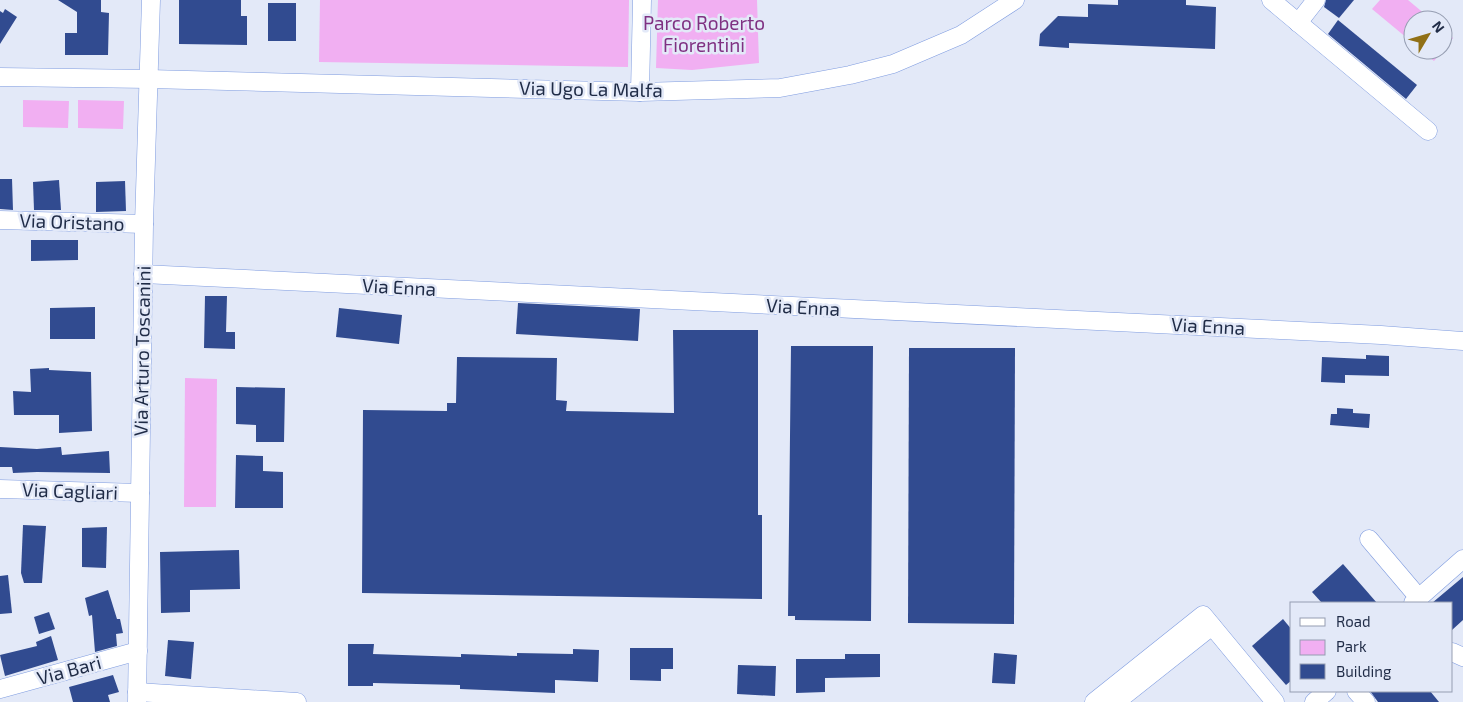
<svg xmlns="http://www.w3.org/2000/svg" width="1463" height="702" font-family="'Exo 2',sans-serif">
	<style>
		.green { fill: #f1aff2 }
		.building { fill: #314b90 }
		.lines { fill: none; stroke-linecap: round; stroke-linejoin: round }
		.minor-casing { stroke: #7f9ce0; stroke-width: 19 }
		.minor { stroke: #fff; stroke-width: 18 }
		.labels { text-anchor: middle; stroke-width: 5; stroke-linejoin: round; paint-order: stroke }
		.park-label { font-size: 19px; fill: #7f3182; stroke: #e3e9f8 }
		.street-label { font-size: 19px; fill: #1f2b46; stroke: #e3e9f8 }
	</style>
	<rect width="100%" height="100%" fill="#e3e9f8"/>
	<g class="green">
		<path d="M 320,0 L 629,0 L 628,67 L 319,62 Z"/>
		<path d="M 658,0 L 757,0 L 759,63 L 692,70 L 656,68 Z"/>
		<path d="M 1380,0 L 1408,0 L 1432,20 L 1413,20 L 1413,43 L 1372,9 Z"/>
		<path d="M 1443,30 L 1453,38 L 1434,61 L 1421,50 L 1443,50 Z"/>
		<path d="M 23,100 L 69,101 L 68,128 L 23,127 Z"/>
		<path d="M 78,100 L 124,101 L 123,129 L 78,128 Z"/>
		<path d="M 185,378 L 217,379 L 216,507 L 184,507 Z"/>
	</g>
	<g class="building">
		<path d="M 58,0 L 101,0 L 101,12 L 109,13 L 108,55 L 65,55 L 65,33 L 77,33 L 77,12 Z"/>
		<path d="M 179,0 L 241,0 L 241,16 L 247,16 L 247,45 L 179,44 Z"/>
		<path d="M 1118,0 L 1186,0 L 1186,5 L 1216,7 L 1215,49 L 1069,43 L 1069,48 L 1039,46 L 1040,34 L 1058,16 L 1088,17 L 1088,4 L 1118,5 Z"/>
		<path d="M 1326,0 L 1354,0 L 1339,18 L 1324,7 Z"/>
		<rect x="268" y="3" width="28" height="38"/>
		<path d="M 5,9 L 17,17 L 0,44 L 0,11 L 3,13 Z"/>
		<path d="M 1338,20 L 1417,85 L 1406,99 L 1328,34 Z"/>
		<path d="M 0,179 L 12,179 L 13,210 L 0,209 Z"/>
		<path d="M 59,180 L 61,210 L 34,210 L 33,182 Z"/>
		<path d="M 125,181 L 126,211 L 96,212 L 96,182 Z"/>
		<path d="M 31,240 L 78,240 L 78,260 L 31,261 Z"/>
		<path d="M 205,296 L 227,296 L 226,332 L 235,332 L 235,349 L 204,348 Z"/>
		<path d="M 518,303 L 640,309 L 638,341 L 516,334 Z"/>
		<path d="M 95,307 L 95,339 L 50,339 L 50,308 Z"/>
		<path d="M 339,308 L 402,315 L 399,344 L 336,337 Z"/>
		<path d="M 673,330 L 758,330 L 758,515 L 762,515 L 762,599 L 362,593 L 363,410 L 447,411 L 447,403 L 456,403 L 457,357 L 557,358 L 556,400 L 567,401 L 566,411 L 674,413 Z"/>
		<path d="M 791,346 L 873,346 L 871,621 L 795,620 L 795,616 L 788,616 Z"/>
		<path d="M 909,348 L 1015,348 L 1014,624 L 908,623 Z"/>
		<path d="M 1366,355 L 1389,356 L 1389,376 L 1345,375 L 1345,383 L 1321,382 L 1322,357 L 1366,359 Z"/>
		<path d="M 49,368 L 49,370 L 91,372 L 92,431 L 59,433 L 59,415 L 14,415 L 13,391 L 31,392 L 30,369 Z"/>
		<path d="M 236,387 L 285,388 L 284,442 L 256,442 L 256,425 L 236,424 Z"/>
		<path d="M 1337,408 L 1353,409 L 1353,413 L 1370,414 L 1369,428 L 1330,425 L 1331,414 L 1337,414 Z"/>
		<path d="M 0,447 L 37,449 L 61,447 L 62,455 L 109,451 L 110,473 L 37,472 L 13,473 L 12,467 L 0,467 Z"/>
		<path d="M 236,455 L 263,456 L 263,471 L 283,472 L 283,508 L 235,508 Z"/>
		<path d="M 23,525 L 46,526 L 42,583 L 24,583 L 21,573 Z"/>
		<path d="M 107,527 L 106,568 L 82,567 L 82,528 Z"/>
		<path d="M 239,550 L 240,589 L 190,590 L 190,612 L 161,613 L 160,552 Z"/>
		<path d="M 1343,564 L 1377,603 L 1322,603 L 1312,592 Z"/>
		<path d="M 8,575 L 12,613 L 0,614 L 0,576 Z"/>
		<path d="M 1463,577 L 1463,620 L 1452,630 L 1452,603 L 1432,603 Z"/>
		<path d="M 108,590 L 117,619 L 120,619 L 123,633 L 116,634 L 117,646 L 95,652 L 92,615 L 89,616 L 85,598 Z"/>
		<path d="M 49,612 L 55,629 L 39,634 L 34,617 Z"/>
		<path d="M 1283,619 L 1292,630 L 1292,680 L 1286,685 L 1252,646 Z"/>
		<path d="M 51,636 L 58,660 L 5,676 L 0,655 L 37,646 L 36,642 Z"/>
		<path d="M 168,640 L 194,642 L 191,679 L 165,676 Z"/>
		<path d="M 348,644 L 374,644 L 373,654 L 461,657 L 461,654 L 517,656 L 517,653 L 573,654 L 573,649 L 599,650 L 598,682 L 555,680 L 555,693 L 460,689 L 460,685 L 373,683 L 373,686 L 348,686 Z"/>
		<path d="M 630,648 L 673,648 L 673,669 L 661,669 L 661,681 L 630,680 Z"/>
		<path d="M 994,653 L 1017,655 L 1015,684 L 992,683 Z"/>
		<path d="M 845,654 L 880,654 L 880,677 L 825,678 L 825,692 L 796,693 L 796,659 L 845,659 Z"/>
		<path d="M 738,665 L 776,666 L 775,696 L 737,694 Z"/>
		<path d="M 113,675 L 119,692 L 108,695 L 110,702 L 73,702 L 69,687 Z"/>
		<path d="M 1370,691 L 1430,691 L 1439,702 L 1378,702 Z"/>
	</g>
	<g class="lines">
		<g class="minor-casing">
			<g id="minor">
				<path d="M 1271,0 L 1428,131"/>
				<path d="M 1298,23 L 1316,0"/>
				<path d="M 0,77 L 149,79 L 640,92 L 780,88 L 850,75 L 893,64 L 961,35 L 1015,0"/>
				<path d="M 640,92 L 642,0"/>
				<path d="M 0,220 L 144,224"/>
				<path d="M 143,274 L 1381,335 L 1463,341"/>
				<path d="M 0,489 L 140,493"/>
				<path d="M 1369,539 L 1419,598"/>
				<path d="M 1413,603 L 1463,559"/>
				<path d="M 1452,652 L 1463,657"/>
				<path d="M 0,689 L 138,651"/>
				<path d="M 1356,691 L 1366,702"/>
				<path d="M 137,692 L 297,702"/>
				<path d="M 137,702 L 144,224 L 151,0"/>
				<path d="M 1094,702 L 1203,615 L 1275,702"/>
				<path d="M 1116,702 L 1212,626"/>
				<path d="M 1314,702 L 1327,691"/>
			</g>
		</g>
		<use href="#minor" class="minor"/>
	</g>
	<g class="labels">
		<g class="park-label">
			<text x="704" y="30">Parco Roberto<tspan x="704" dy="22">Fiorentini</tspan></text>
		</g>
		<g class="street-label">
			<text transform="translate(591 89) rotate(1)" y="7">Via Ugo La Malfa</text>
			<text transform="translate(72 222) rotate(2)" y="7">Via Oristano</text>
			<text transform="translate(399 287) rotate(3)" y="7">Via Enna</text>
			<text transform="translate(803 307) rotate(3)" y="7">Via Enna</text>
			<text transform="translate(1208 326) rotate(3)" y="7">Via Enna</text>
			<text transform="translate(142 351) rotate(-89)" y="7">Via Arturo Toscanini</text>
			<text transform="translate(70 491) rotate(2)" y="7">Via Cagliari</text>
			<text transform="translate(69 670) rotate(-15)" y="7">Via Bari</text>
		</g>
	</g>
	<rect x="1290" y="602" width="162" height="90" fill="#e3e9f8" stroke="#959db1"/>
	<rect x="1300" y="618" width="25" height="8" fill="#ffffff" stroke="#959db1"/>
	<text x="1336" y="627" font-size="15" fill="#1f2b46">Road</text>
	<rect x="1300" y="640" width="25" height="15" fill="#f1aff2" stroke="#959db1"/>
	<text x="1336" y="652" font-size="15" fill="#1f2b46">Park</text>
	<rect x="1300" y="664" width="25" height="15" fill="#314b90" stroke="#959db1"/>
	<text x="1336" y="677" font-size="15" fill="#1f2b46">Building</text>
	<g transform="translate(1428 35) rotate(52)"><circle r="24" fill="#e3e9f8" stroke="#959db1"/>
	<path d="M0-4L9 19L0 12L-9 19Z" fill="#917016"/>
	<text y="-8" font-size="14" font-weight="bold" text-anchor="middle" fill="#1f2b46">N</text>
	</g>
</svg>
